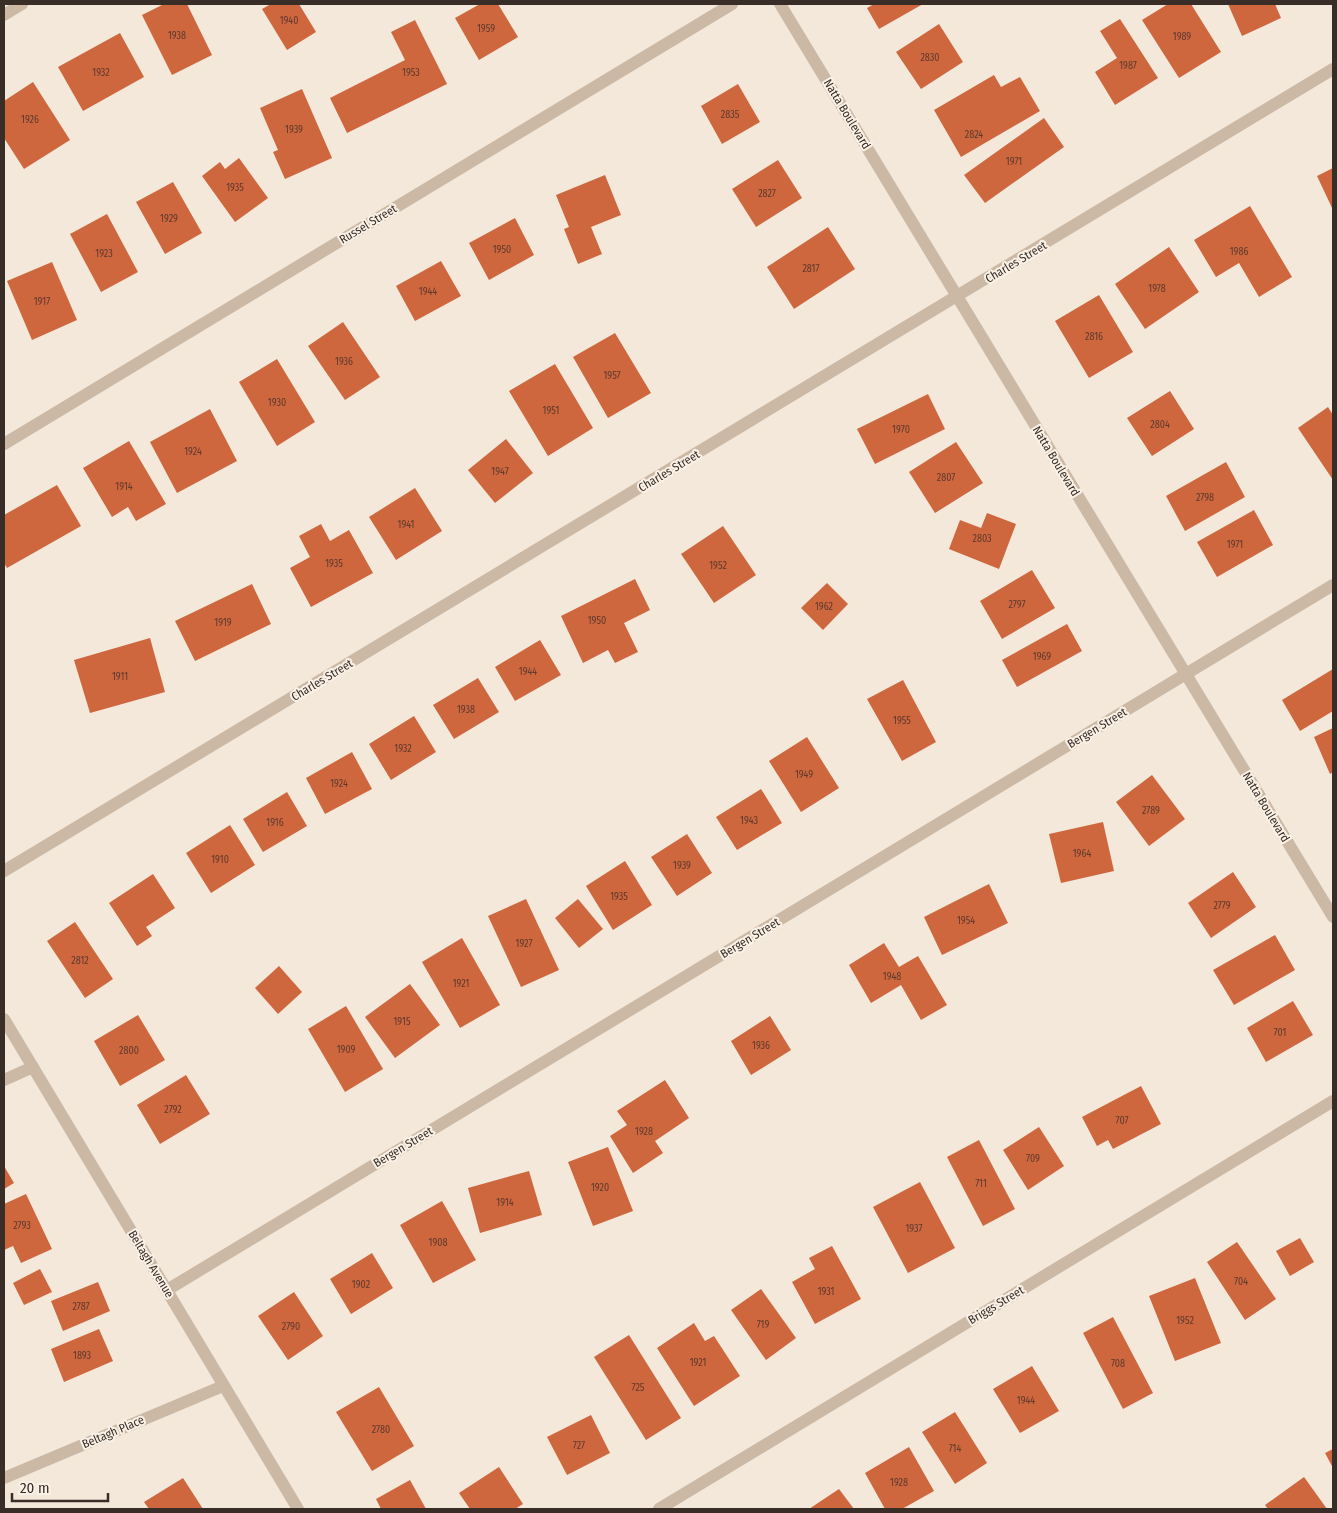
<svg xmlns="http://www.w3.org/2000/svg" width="1337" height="1513" font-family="'Fira Sans Condensed',sans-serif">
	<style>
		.building { fill: #ce663e }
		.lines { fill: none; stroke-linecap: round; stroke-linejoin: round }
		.minor { stroke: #ccb9a5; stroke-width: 12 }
		.labels { text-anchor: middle; stroke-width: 4; stroke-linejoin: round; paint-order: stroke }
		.number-label { font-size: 10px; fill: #5e3b2d }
		.street-label { font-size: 12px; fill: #382d27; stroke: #fbf2e7 }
	</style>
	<rect width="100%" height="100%" fill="#f3e8da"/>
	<g class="building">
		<path d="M 164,4 L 187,4 L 212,55 L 172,75 L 142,15 Z"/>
		<path d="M 271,4 L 299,4 L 316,32 L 287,50 L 262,9 Z"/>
		<path d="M 480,4 L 498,4 L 518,37 L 479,60 L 455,18 Z"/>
		<path d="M 874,4 L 923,4 L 879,29 L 867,8 Z"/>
		<path d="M 1168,4 L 1191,4 L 1221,52 L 1179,78 L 1142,20 Z"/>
		<path d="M 1228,4 L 1275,4 L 1281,18 L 1242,36 Z"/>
		<path d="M 1120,19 L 1158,78 L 1115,105 L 1095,72 L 1117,58 L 1100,31 Z"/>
		<path d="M 415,20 L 447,84 L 347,133 L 330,98 L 405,60 L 391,32 Z"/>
		<path d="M 939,24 L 963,62 L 921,89 L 896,52 Z"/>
		<path d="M 120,33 L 144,77 L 83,111 L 58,67 Z"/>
		<path d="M 994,75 L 1001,87 L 1020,77 L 1040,111 L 961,157 L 934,110 Z"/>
		<path d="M 33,82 L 70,140 L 24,169 L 4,138 L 4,101 Z"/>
		<path d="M 738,84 L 760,122 L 722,144 L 701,106 Z"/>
		<path d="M 302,89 L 332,158 L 285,179 L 273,152 L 278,150 L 260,108 Z"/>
		<path d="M 1044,118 L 1064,147 L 985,203 L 964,175 Z"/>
		<path d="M 239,158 L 268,198 L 235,222 L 202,176 L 220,162 L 225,169 Z"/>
		<path d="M 778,160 L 802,198 L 756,227 L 732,189 Z"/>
		<path d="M 1333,168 L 1333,210 L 1317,176 Z"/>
		<path d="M 605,175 L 621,215 L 591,227 L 602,254 L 578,264 L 564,229 L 569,227 L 556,195 Z"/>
		<path d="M 173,182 L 202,233 L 165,254 L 136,202 Z"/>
		<path d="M 1250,206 L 1292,277 L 1259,297 L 1239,263 L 1216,277 L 1194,240 Z"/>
		<path d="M 107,214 L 138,272 L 101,292 L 70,234 Z"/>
		<path d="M 515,218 L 534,255 L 489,280 L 469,243 Z"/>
		<path d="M 828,227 L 855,269 L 794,309 L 767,267 Z"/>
		<path d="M 1169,247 L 1199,292 L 1145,329 L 1115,284 Z"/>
		<path d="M 441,261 L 461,296 L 415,321 L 396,286 Z"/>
		<path d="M 52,262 L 77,320 L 32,340 L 7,281 Z"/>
		<path d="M 1099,295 L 1133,352 L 1089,378 L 1055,321 Z"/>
		<path d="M 343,322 L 380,377 L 345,400 L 308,346 Z"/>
		<path d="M 615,333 L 651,393 L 608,418 L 573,357 Z"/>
		<path d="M 277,359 L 315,422 L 277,446 L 239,382 Z"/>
		<path d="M 555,364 L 593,428 L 548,456 L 509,391 Z"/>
		<path d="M 1170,391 L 1194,429 L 1152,456 L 1127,418 Z"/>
		<path d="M 928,394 L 945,429 L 875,464 L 857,429 Z"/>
		<path d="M 1328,407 L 1333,415 L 1333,480 L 1298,428 Z"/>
		<path d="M 210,409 L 237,461 L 177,493 L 150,442 Z"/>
		<path d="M 506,439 L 533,473 L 495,503 L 468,470 Z"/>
		<path d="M 129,441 L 166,504 L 136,521 L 128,507 L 112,517 L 83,468 Z"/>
		<path d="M 956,442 L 983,483 L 935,513 L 909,472 Z"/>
		<path d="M 1226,462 L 1245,497 L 1185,531 L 1166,496 Z"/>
		<path d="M 57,485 L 81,526 L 7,568 L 4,563 L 4,515 Z"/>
		<path d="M 415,488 L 442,531 L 396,560 L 369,517 Z"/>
		<path d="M 1254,510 L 1273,545 L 1217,577 L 1197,542 Z"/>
		<path d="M 987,513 L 1016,524 L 999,569 L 949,549 L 960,520 L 981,528 Z"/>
		<path d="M 321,524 L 330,541 L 349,530 L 373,573 L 311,607 L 290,568 L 310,557 L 299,536 Z"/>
		<path d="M 723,526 L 756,575 L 714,603 L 681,554 Z"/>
		<path d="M 1032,570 L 1055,608 L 1002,639 L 980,601 Z"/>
		<path d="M 635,579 L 650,610 L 624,623 L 638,652 L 615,663 L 608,650 L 583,663 L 561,616 Z"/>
		<path d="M 827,583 L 848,604 L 823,630 L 801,608 Z"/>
		<path d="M 252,584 L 271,624 L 195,661 L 175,621 Z"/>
		<path d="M 1067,624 L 1082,651 L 1017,687 L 1002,660 Z"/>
		<path d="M 150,638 L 165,692 L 90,713 L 74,660 Z"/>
		<path d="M 540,640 L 561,675 L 515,701 L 495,667 Z"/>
		<path d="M 1333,669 L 1333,711 L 1300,731 L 1282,700 Z"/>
		<path d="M 478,678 L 499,712 L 454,739 L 433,705 Z"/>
		<path d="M 903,680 L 936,742 L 902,761 L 867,699 Z"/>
		<path d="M 414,716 L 436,752 L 391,780 L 369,744 Z"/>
		<path d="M 1333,728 L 1333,772 L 1330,774 L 1314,737 Z"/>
		<path d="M 807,737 L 839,788 L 801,812 L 769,761 Z"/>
		<path d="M 352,752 L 372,789 L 325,814 L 306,778 Z"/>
		<path d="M 1152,775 L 1185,819 L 1149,846 L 1116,802 Z"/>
		<path d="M 761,789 L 782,823 L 737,850 L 716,817 Z"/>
		<path d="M 287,792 L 307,826 L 263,852 L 243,819 Z"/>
		<path d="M 1103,822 L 1114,871 L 1061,883 L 1049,834 Z"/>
		<path d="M 230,825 L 255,865 L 211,893 L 186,853 Z"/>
		<path d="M 687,834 L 712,873 L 677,896 L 651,857 Z"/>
		<path d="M 625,861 L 652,905 L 613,930 L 586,886 Z"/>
		<path d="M 1233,872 L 1256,907 L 1211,938 L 1188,903 Z"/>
		<path d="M 153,874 L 175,908 L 146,927 L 152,936 L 137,946 L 109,903 Z"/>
		<path d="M 989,884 L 1008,923 L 942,955 L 924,917 Z"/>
		<path d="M 526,899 L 559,970 L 521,987 L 488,916 Z"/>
		<path d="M 578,899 L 603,929 L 579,948 L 555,918 Z"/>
		<path d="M 75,922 L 113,979 L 85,998 L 47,941 Z"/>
		<path d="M 1275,935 L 1295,970 L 1234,1005 L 1213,970 Z"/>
		<path d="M 462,938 L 500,1005 L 460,1028 L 422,962 Z"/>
		<path d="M 884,943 L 899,967 L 918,956 L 947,1005 L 921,1020 L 901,985 L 871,1003 L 849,965 Z"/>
		<path d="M 279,966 L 302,992 L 278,1014 L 255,988 Z"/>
		<path d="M 410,984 L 440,1025 L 395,1058 L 365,1017 Z"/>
		<path d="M 1293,1001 L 1313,1035 L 1266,1062 L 1247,1028 Z"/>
		<path d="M 346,1006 L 383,1069 L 345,1092 L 308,1029 Z"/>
		<path d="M 138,1015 L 165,1060 L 120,1086 L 94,1041 Z"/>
		<path d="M 770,1016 L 791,1050 L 751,1075 L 731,1041 Z"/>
		<path d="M 186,1075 L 210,1114 L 160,1144 L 137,1105 Z"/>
		<path d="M 665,1080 L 689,1118 L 655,1141 L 663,1153 L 633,1173 L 610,1136 L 627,1125 L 617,1111 Z"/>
		<path d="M 1141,1086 L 1161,1124 L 1113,1149 L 1108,1140 L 1097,1146 L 1082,1117 Z"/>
		<path d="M 1039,1127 L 1064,1166 L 1028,1190 L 1003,1150 Z"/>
		<path d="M 979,1140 L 1015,1209 L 983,1226 L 947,1157 Z"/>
		<path d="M 608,1147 L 633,1211 L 593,1226 L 568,1162 Z"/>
		<path d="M 4,1166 L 14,1183 L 4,1189 Z"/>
		<path d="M 529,1171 L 542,1215 L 480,1233 L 468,1188 Z"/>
		<path d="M 920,1182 L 955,1248 L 908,1273 L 873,1207 Z"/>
		<path d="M 26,1194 L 52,1249 L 21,1263 L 13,1246 L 4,1250 L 4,1204 Z"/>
		<path d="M 442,1201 L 476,1260 L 433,1283 L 400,1225 Z"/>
		<path d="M 1300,1238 L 1314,1262 L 1290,1276 L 1276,1251 Z"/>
		<path d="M 1237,1242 L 1276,1299 L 1245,1320 L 1207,1262 Z"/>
		<path d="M 832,1246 L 861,1299 L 815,1324 L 792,1282 L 815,1269 L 809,1258 Z"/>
		<path d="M 372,1253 L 393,1288 L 351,1314 L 330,1279 Z"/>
		<path d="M 40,1269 L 52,1292 L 24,1305 L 13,1283 Z"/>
		<path d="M 1195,1278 L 1221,1343 L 1175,1361 L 1149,1296 Z"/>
		<path d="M 98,1282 L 110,1311 L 63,1331 L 51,1301 Z"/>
		<path d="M 761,1289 L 796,1338 L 766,1360 L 731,1310 Z"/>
		<path d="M 294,1292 L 323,1336 L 288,1360 L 258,1316 Z"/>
		<path d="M 1113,1317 L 1153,1393 L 1123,1409 L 1083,1333 Z"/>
		<path d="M 694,1323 L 705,1341 L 714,1336 L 740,1376 L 694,1406 L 657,1348 Z"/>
		<path d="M 99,1329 L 113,1361 L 64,1382 L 51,1349 Z"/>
		<path d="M 629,1335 L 681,1418 L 646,1440 L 594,1357 Z"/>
		<path d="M 1032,1366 L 1059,1411 L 1020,1433 L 993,1389 Z"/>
		<path d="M 379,1387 L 414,1446 L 372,1471 L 336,1412 Z"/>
		<path d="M 955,1412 L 987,1463 L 955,1484 L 922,1432 Z"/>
		<path d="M 591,1415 L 610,1453 L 567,1475 L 547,1437 Z"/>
		<path d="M 909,1447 L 934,1491 L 902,1509 L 885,1509 L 865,1473 Z"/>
		<path d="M 1333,1449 L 1333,1468 L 1325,1453 Z"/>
		<path d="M 499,1467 L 523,1504 L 515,1509 L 470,1509 L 459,1493 Z"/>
		<path d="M 1304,1477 L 1327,1509 L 1268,1509 L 1265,1505 Z"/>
		<path d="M 183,1478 L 203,1509 L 149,1509 L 144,1502 Z"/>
		<path d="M 410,1480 L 426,1509 L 381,1509 L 376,1499 Z"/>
		<path d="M 839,1489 L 854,1509 L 809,1509 Z"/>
	</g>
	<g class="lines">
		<g class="minor">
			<path d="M 780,4 L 1333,917"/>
			<path d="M 4,15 L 22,4"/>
			<path d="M 4,444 L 732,4"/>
			<path d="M 4,871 L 1333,69"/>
			<path d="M 4,1019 L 298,1509"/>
			<path d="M 4,1080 L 33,1067"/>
			<path d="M 167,1290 L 1333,585"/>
			<path d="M 4,1478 L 223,1386"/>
			<path d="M 659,1509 L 1333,1101"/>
		</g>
	</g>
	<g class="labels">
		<g class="number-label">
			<text x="289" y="24">1940</text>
			<text x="486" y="32">1959</text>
			<text x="177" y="39">1938</text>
			<text x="1182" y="40">1989</text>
			<text x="930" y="61">2830</text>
			<text x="1128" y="69">1987</text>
			<text x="101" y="76">1932</text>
			<text x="411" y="76">1953</text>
			<text x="730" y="118">2835</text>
			<text x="30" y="123">1926</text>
			<text x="294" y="133">1939</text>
			<text x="974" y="138">2824</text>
			<text x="1014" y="165">1971</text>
			<text x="235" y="191">1935</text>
			<text x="767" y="197">2827</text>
			<text x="169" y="222">1929</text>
			<text x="502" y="253">1950</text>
			<text x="1239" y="255">1986</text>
			<text x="104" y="257">1923</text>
			<text x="811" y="272">2817</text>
			<text x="1157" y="292">1978</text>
			<text x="428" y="295">1944</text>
			<text x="42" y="305">1917</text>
			<text x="1094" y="340">2816</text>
			<text x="344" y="365">1936</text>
			<text x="612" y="379">1957</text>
			<text x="277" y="406">1930</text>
			<text x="551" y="414">1951</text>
			<text x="1160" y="428">2804</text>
			<text x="901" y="433">1970</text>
			<text x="193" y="455">1924</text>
			<text x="500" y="475">1947</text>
			<text x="946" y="481">2807</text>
			<text x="124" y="490">1914</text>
			<text x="1205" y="501">2798</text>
			<text x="406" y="528">1941</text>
			<text x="982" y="542">2803</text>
			<text x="1235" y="548">1971</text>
			<text x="334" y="567">1935</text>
			<text x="718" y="569">1952</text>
			<text x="1017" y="608">2797</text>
			<text x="824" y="610">1962</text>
			<text x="597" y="624">1950</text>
			<text x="223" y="626">1919</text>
			<text x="1042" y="660">1969</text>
			<text x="528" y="675">1944</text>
			<text x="120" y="680">1911</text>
			<text x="466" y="713">1938</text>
			<text x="902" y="724">1955</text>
			<text x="403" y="752">1932</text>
			<text x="804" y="778">1949</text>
			<text x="339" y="787">1924</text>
			<text x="1151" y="814">2789</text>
			<text x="749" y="824">1943</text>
			<text x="275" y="826">1916</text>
			<text x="1082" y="857">1964</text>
			<text x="220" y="863">1910</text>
			<text x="682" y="869">1939</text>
			<text x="619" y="900">1935</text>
			<text x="1222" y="909">2779</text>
			<text x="966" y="924">1954</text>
			<text x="524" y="947">1927</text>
			<text x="80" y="964">2812</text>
			<text x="892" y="980">1948</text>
			<text x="461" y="987">1921</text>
			<text x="402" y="1025">1915</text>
			<text x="1280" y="1036">701</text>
			<text x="761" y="1049">1936</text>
			<text x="346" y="1053">1909</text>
			<text x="129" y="1054">2800</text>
			<text x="173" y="1113">2792</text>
			<text x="1122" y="1124">707</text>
			<text x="644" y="1135">1928</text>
			<text x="1033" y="1162">709</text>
			<text x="981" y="1187">711</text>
			<text x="600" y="1191">1920</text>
			<text x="505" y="1206">1914</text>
			<text x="22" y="1229">2793</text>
			<text x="914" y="1232">1937</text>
			<text x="438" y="1246">1908</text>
			<text x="1241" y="1285">704</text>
			<text x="361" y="1288">1902</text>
			<text x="826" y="1295">1931</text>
			<text x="81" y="1310">2787</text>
			<text x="1185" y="1324">1952</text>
			<text x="763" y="1328">719</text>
			<text x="291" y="1330">2790</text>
			<text x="82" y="1359">1893</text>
			<text x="698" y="1366">1921</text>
			<text x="1118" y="1367">708</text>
			<text x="638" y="1391">725</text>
			<text x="1026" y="1404">1944</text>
			<text x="381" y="1433">2780</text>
			<text x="579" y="1449">727</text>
			<text x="955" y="1452">714</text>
			<text x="899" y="1486">1928</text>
		</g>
		<g class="street-label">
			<text transform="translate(847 114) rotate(59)" y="4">Natta Boulevard</text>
			<text transform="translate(368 224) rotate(-31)" y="4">Russel Street</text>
			<text transform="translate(1016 262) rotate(-31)" y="4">Charles Street</text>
			<text transform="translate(1056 461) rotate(59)" y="4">Natta Boulevard</text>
			<text transform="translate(669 471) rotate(-31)" y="4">Charles Street</text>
			<text transform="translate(322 680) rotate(-31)" y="4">Charles Street</text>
			<text transform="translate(1097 728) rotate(-31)" y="4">Bergen Street</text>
			<text transform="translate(1266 807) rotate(59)" y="4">Natta Boulevard</text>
			<text transform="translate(750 938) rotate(-31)" y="4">Bergen Street</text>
			<text transform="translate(403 1147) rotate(-31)" y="4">Bergen Street</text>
			<text transform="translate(151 1264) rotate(59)" y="4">Beltagh Avenue</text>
			<text transform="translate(996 1305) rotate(-31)" y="4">Briggs Street</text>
			<text transform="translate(113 1432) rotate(-23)" y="4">Beltagh Place</text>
		</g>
	</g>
	<rect width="1337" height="1513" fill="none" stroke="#382d27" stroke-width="10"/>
	<path d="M12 1493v8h96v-8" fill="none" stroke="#382d27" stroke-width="2.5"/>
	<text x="20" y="1493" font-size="15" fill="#382d27" stroke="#fbf2e7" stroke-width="4" paint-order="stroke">20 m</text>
</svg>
